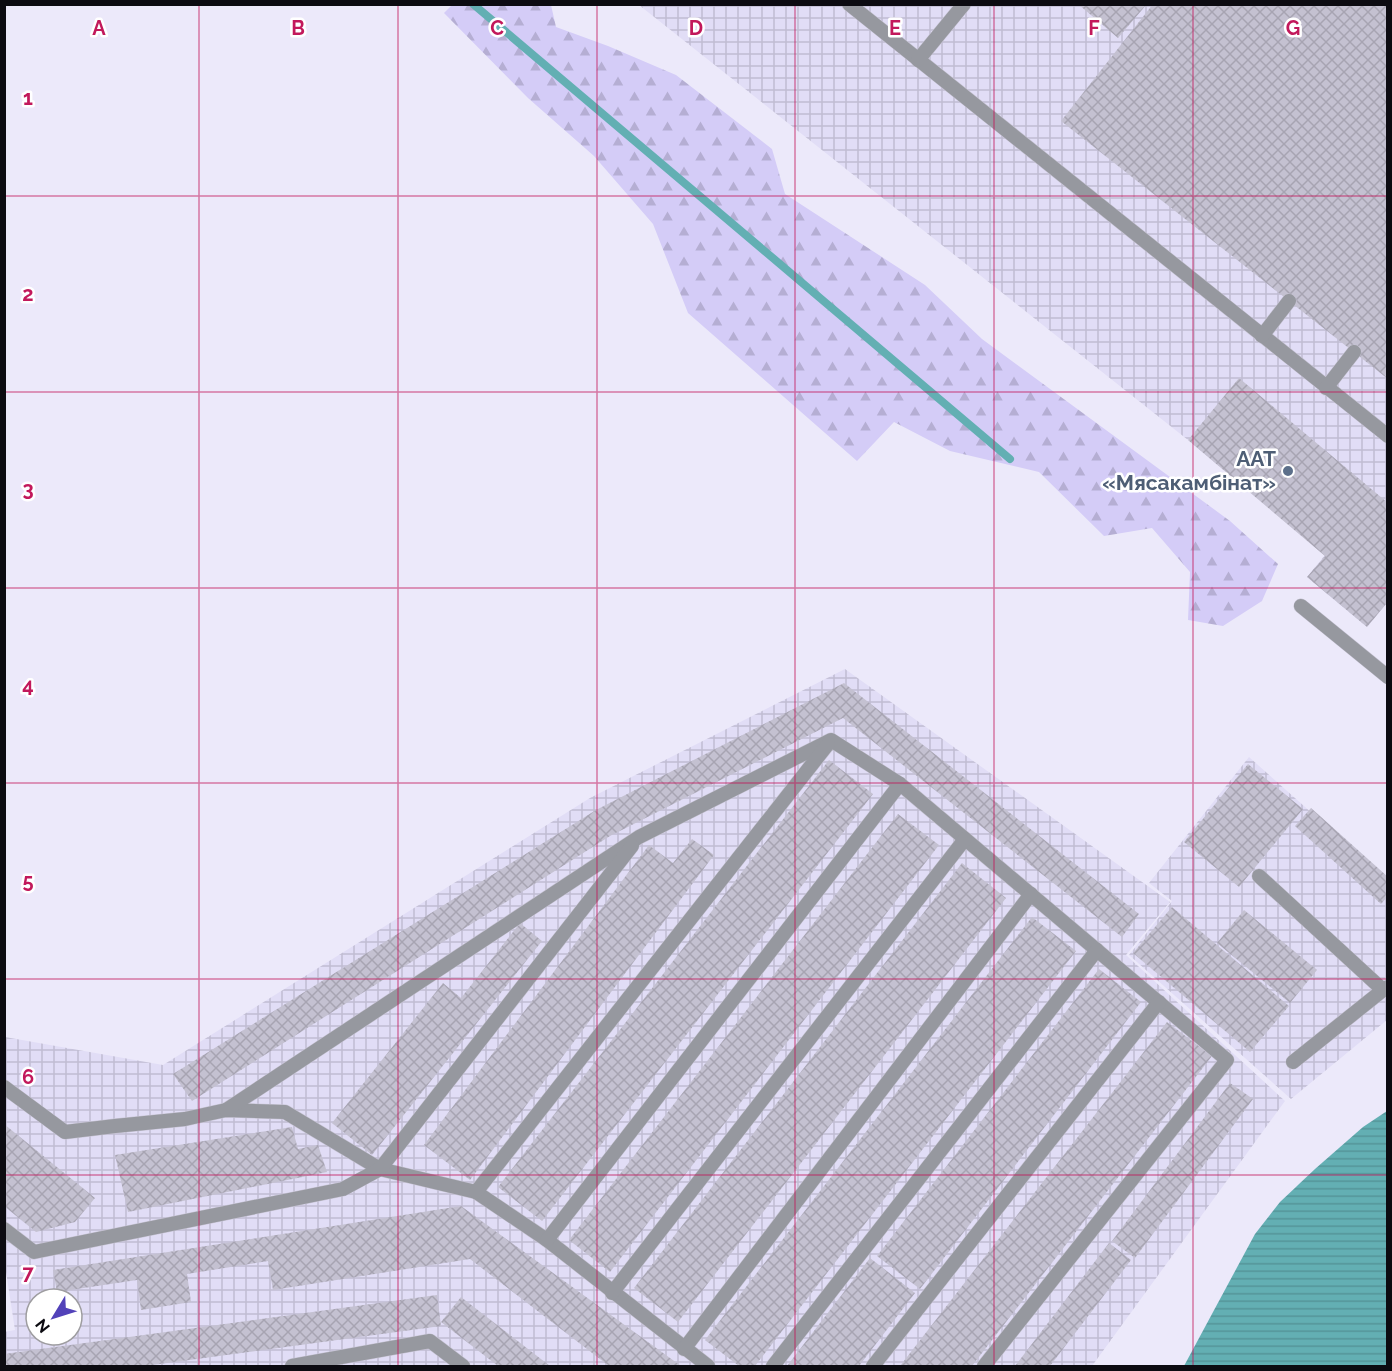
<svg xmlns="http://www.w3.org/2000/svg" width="1392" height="1371" font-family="Raleway,sans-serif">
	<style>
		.industrial { fill: url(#industrial-grid); fill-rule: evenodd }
		.forest { fill: url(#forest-firs) }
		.water { fill: url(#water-rules) }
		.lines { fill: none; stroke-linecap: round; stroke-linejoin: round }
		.stream { stroke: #63afb3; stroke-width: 8 }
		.building { fill: url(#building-cross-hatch) }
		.service-casing { stroke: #c8c5d5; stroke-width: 15 }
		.service { stroke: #96989f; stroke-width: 14 }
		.grid { fill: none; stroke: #c2185b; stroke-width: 1.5; stroke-opacity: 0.55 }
		.service-dot { fill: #5c6f8a; stroke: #fff; stroke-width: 2 }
		.labels { text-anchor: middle; stroke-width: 5; stroke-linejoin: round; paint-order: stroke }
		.service-label { font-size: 21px; font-weight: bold; fill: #4e5e75; stroke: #fff; text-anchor: end }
		.grid-label { font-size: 20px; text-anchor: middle; font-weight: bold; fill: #c2185b; stroke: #fff; stroke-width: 5; stroke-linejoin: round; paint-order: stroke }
	</style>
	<defs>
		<pattern id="industrial-grid" width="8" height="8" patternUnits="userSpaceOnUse" patternTransform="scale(1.5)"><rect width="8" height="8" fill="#e1ddf6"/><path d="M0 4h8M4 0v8" fill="none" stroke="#c0bcd2"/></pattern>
		<pattern id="forest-firs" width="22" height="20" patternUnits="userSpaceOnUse" patternTransform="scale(1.5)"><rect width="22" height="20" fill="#d4ccf7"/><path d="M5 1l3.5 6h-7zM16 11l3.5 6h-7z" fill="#b5aed3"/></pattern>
		<pattern id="water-rules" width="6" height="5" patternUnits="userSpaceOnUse" patternTransform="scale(1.5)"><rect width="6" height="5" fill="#63afb3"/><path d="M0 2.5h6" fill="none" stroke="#559599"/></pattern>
		<pattern id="building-cross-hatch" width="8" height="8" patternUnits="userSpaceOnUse" patternTransform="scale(1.5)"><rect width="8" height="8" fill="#c4c1d1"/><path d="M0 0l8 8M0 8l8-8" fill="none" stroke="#a7a4b2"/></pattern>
	</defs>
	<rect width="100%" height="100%" fill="#ece9fa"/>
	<g class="industrial">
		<path d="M 639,5 L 1387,5 L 1387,605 L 1386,604 L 1367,627 L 1307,577 L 1325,555 L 1188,440 Z"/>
		<path d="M 845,669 L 1170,902 L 1126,955 L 1285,1101 L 1092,1366 L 5,1366 L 4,1332 L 15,1330 L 4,1259 L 5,1037 L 163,1065 L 590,798 ZM 36,1299 L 72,1299 L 72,1335 L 36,1335 Z"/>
		<path d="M 1249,757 L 1387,880 L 1387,1020 L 1291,1099 L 1129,955 L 1172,901 L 1149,883 Z"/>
	</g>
	<path class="forest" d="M 452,5 L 551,5 L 556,27 L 608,46 L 676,75 L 772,149 L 785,194 L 925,285 L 982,339 L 1230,521 L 1278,564 L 1262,601 L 1223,626 L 1188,620 L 1190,572 L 1152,528 L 1104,536 L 1039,472 L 950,451 L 894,422 L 857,461 L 688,313 L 653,224 L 594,156 L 528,98 L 444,13 Z"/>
	<path class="water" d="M 1387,1111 L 1387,1366 L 1184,1366 L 1255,1234 L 1280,1202 L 1315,1169 L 1363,1127 Z"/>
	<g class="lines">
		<path class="stream" d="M 473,4 L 1010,459"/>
	</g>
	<g class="building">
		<path d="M 1078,4 L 1147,4 L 1118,38 Z"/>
		<path d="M 1153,4 L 1388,4 L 1388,379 L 1061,121 Z"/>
		<path d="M 1239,378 L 1388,503 L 1388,605 L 1386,604 L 1367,627 L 1307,577 L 1325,556 L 1188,440 Z"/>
		<path d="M 844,683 L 1139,914 L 1122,937 L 843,718 L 610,836 L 192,1101 L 173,1074 L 596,810 Z"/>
		<path d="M 829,760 L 873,794 L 542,1221 L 498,1187 Z"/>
		<path d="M 1248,764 L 1303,809 L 1239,887 L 1184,842 Z"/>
		<path d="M 1311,808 L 1388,877 L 1388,896 L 1381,904 L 1295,826 Z"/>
		<path d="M 898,814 L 939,845 L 610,1272 L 569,1240 Z"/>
		<path d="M 692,839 L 714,855 L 470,1180 L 424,1145 L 649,845 L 673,863 Z"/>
		<path d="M 962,863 L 1006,898 L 678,1322 L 634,1288 Z"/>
		<path d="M 1172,907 L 1289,1006 L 1250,1052 L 1133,953 Z"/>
		<path d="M 1244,910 L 1317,970 L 1290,1003 L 1217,943 Z"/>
		<path d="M 1032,917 L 1076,951 L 755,1366 L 739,1366 L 705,1340 Z"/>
		<path d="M 520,923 L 542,941 L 372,1155 L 332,1123 L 443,983 L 461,998 Z"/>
		<path d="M 1099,969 L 1141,1002 L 920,1289 L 877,1256 Z"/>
		<path d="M 1167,1022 L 1212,1056 L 972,1366 L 900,1366 Z"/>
		<path d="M 1230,1083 L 1253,1099 L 1135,1258 L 1112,1241 Z"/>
		<path d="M 4,1124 L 95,1198 L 75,1222 L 36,1232 L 4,1206 Z"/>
		<path d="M 292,1127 L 298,1149 L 318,1145 L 327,1172 L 128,1212 L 115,1155 Z"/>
		<path d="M 461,1206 L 681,1366 L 609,1366 L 470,1259 L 273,1290 L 268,1261 L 187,1274 L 191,1302 L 141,1310 L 137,1280 L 57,1292 L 53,1270 Z"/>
		<path d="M 1109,1243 L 1131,1260 L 1050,1366 L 1015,1366 Z"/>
		<path d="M 870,1258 L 915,1293 L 859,1366 L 787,1366 Z"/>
		<path d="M 437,1295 L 441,1326 L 145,1366 L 4,1366 L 4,1354 Z"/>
		<path d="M 461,1297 L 550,1366 L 498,1366 L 441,1322 Z"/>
	</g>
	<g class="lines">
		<g class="service-casing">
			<g id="service">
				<path d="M 849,4 L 1388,436"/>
				<path d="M 918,60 L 964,4"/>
				<path d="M 1262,336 L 1289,301"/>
				<path d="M 1326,388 L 1354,352"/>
				<path d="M 1301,606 L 1388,677"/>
				<path d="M 1259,876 L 1383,990 L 1388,987"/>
				<path d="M 1293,1062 L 1383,990"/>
				<path d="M 4,1087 L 65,1132 L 115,1126 L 185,1119 L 226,1110 L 285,1112 L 380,1169 L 476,1192 L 547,1240 L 708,1366"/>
				<path d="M 226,1110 L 639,837 L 831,740 L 900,784 L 1227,1060 L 984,1366"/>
				<path d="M 476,1192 L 828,744"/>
				<path d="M 4,1229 L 34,1252 L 343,1189 L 380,1169 L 632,846"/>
				<path d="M 547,1240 L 900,784"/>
				<path d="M 612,1293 L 965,839"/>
				<path d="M 684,1349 L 1031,894"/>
				<path d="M 292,1366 L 430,1341 L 463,1366"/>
				<path d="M 773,1366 L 1097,950"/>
				<path d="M 873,1366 L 1159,1002"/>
			</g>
		</g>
		<use href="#service" class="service"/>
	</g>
	<path class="grid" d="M 199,4 L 199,1366M 398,4 L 398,1366M 597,4 L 597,1366M 795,4 L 795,1366M 994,4 L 994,1366M 1193,4 L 1193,1366M 4,196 L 1388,196M 4,392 L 1388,392M 4,588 L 1388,588M 4,783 L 1388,783M 4,979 L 1388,979M 4,1175 L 1388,1175"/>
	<circle class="service-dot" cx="1288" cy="471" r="6"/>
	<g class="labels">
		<g class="service-label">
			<text x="1276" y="466">ААТ<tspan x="1276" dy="24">«Мясакамбінат»</tspan></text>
		</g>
	</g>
	<g class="grid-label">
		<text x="99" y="35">A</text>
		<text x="298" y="35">B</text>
		<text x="497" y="35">C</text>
		<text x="696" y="35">D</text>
		<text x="895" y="35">E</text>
		<text x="1094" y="35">F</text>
		<text x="1293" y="35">G</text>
		<text x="28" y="105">1</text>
		<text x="28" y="301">2</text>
		<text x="28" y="496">3</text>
		<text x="28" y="692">4</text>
		<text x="28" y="888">5</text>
		<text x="28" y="1084">6</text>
		<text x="28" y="1280">7</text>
	</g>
	<rect width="1392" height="1371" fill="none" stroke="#0c0b11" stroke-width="12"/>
	<g transform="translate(54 1317) rotate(232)"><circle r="28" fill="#ffffff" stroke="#9e9da0" stroke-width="1.5"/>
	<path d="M0-4.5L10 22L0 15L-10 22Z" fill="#5242b9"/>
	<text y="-9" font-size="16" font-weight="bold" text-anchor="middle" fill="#0c0b11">N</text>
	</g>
</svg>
